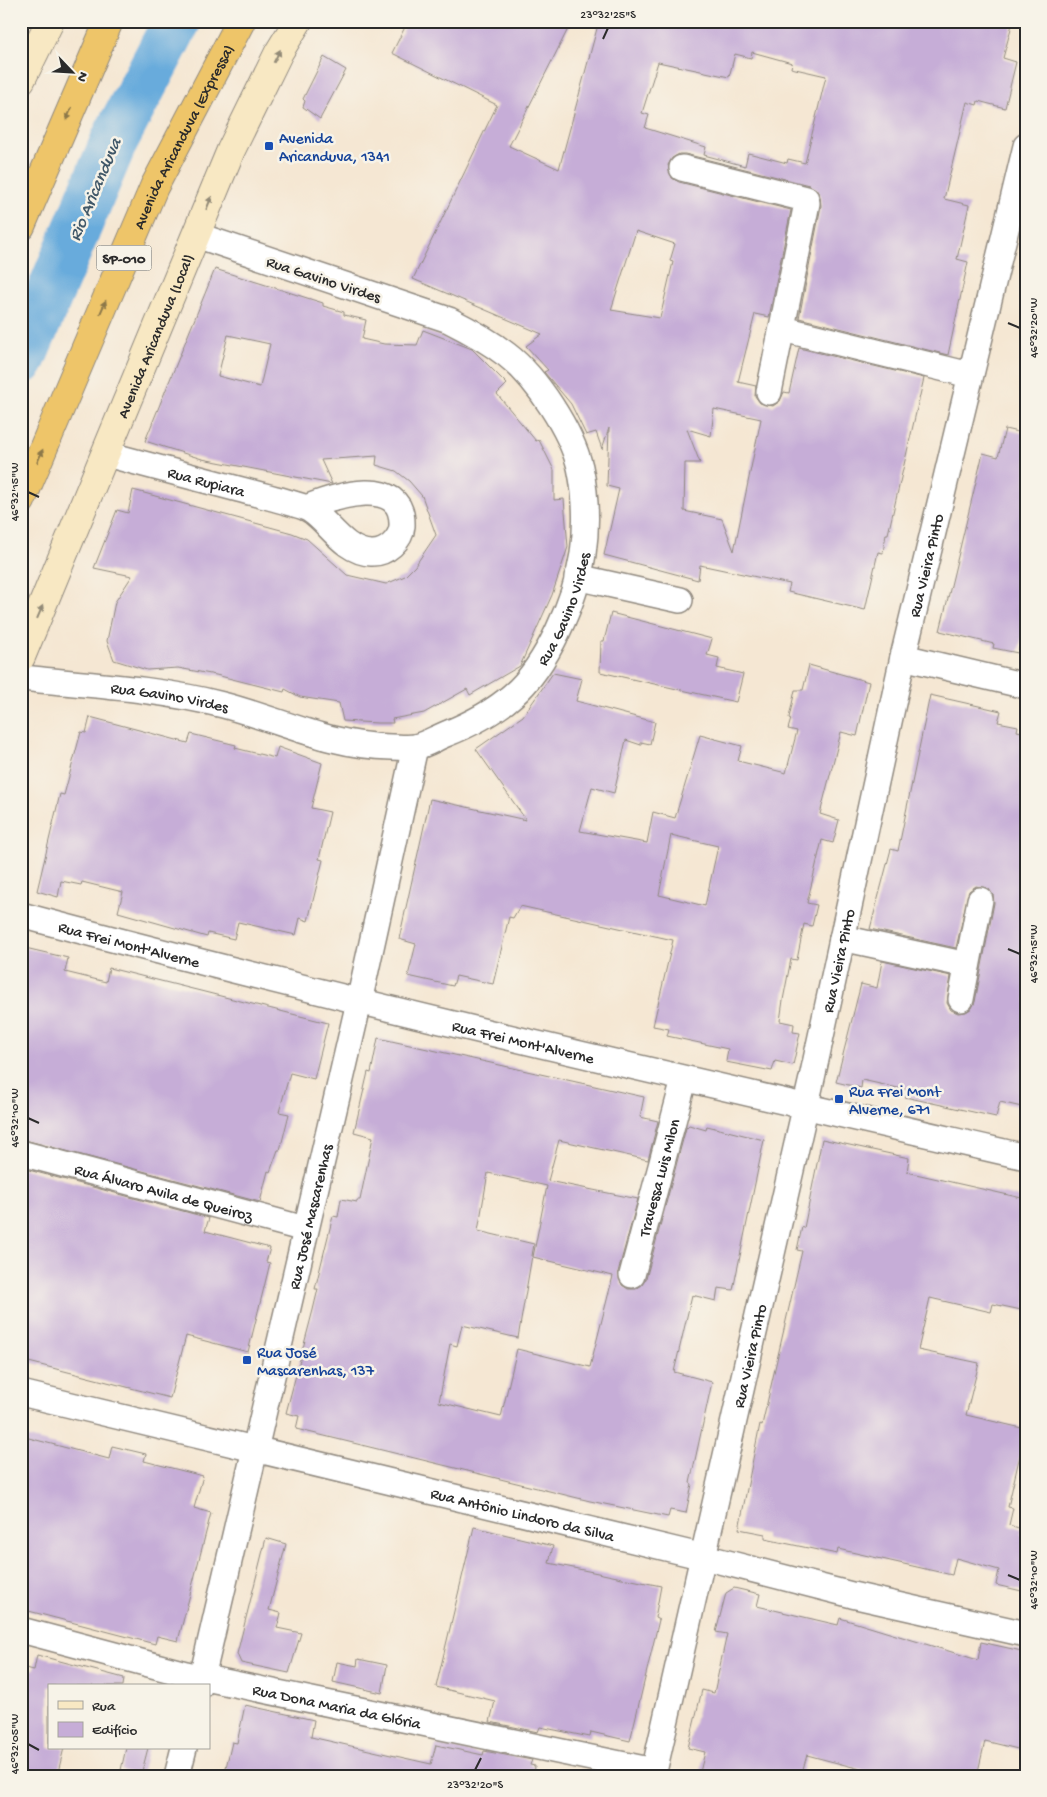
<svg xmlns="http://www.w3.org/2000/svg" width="1047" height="1797" font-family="'Gochi Hand',sans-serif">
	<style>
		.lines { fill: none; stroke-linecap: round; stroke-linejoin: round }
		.river { stroke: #67abdc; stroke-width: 48 }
		.building { fill: #c6add7; fill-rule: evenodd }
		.minor-casing { stroke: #90897f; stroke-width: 28 }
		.secondary-casing { stroke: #90897f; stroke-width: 30 }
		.trunk-casing { stroke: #90897f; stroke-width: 30 }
		.minor { stroke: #fff; stroke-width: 25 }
		.secondary { stroke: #f8e8c3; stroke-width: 28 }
		.trunk { stroke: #eec569; stroke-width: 28 }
		.oneway { fill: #928a77 }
		.oneway2 { fill: #8c784a }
		.ticks { fill: none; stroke: #2b2b2b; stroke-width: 2 }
		.transit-dot { fill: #1a4fb4; stroke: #f7f3e8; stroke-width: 2 }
		.labels { text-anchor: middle; stroke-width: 5; stroke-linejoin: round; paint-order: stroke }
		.shield { fill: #f7f3e8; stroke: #686764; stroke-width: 1 }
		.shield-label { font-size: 15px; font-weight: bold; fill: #2b2b2b }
		.street-label { font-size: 16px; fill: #2b2b2b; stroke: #f7f3e8 }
		.transit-label { font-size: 16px; fill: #164399; stroke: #f7f3e8; text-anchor: start }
		.water-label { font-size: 18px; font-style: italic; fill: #405869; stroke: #f7f3e8 }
		.neatline { fill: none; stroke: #2b2b2b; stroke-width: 2 }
		.ticks-label { font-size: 12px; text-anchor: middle; fill: #2b2b2b }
	</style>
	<rect width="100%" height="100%" fill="#f7f3e8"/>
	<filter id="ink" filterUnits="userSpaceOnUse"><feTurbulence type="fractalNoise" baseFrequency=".02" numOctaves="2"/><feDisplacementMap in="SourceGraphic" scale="10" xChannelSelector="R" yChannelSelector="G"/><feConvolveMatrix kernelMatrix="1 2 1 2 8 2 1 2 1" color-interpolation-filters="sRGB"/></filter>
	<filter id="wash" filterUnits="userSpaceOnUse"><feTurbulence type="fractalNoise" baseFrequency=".0096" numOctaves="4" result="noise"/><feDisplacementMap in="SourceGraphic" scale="20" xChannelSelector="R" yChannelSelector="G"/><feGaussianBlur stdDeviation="1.12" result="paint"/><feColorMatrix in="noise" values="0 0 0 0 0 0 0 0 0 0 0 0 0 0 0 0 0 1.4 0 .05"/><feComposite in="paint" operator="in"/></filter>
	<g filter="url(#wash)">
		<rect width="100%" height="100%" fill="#f5e7d3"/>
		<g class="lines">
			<path class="river" d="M 21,361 L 115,139 L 177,21"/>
		</g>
		<g id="blocks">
			<g class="building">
				<path d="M 408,21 L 572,21 L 509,146 L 559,169 L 599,21 L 1013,21 L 1003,58 L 1016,62 L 1005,108 L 978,101 L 977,105 L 967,102 L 944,199 L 969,205 L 957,259 L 968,262 L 948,355 L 799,318 L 821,206 L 820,196 L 816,189 L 809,185 L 685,154 L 679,154 L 672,158 L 668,165 L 672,178 L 679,182 L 791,210 L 769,317 L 755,314 L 738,382 L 756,386 L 755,396 L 760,403 L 773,406 L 780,401 L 784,392 L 789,393 L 799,348 L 924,378 L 888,534 L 886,534 L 883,553 L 878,552 L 865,610 L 788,592 L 790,584 L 700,565 L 698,580 L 604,555 L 619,489 L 607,486 L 609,428 L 602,449 L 596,432 L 586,435 L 571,404 L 544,372 L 548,370 L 526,346 L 542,334 L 413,279 L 497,105 L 392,53 ZM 752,52 L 792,63 L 791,68 L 826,76 L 805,163 L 788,159 L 787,163 L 748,153 L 745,166 L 704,155 L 706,147 L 645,128 L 649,115 L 642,113 L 658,62 L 729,77 L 735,54 L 751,58 ZM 636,231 L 675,244 L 670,261 L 673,262 L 660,318 L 611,310 ZM 714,409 L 761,419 L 734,551 L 722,519 L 684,511 L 685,463 L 700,463 L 687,429 L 711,436 Z"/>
				<path d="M 324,57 L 346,70 L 320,119 L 303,107 L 305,101 L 303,99 Z"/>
				<path d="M 215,269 L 323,303 L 323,306 L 344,312 L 344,315 L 366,320 L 362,339 L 384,344 L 417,345 L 423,330 L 472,349 L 507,384 L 497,394 L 536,441 L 539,440 L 554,470 L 554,500 L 564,499 L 568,547 L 552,595 L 520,666 L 470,695 L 467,689 L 424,713 L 392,719 L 393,723 L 377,723 L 343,721 L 339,703 L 300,697 L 285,689 L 284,692 L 216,675 L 178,668 L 147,670 L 114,660 L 107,641 L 115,602 L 132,576 L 94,568 L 117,510 L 128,513 L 133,490 L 292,533 L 307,539 L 347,575 L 386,584 L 405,576 L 415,566 L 436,535 L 422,496 L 409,481 L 396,471 L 376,465 L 377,456 L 321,460 L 332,484 L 202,459 L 145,441 ZM 228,335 L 270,344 L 260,387 L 218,376 Z"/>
				<path d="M 1005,429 L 1026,434 L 1026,621 L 1018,653 L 993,648 L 994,644 L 940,631 L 983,453 L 998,457 Z"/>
				<path d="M 611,613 L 712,639 L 707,655 L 719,658 L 717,668 L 743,674 L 736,702 L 600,672 L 601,641 L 604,641 Z"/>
				<path d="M 809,665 L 869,682 L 857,736 L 841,732 L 820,814 L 839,820 L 833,843 L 822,840 L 807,903 L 817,905 L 812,926 L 804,924 L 797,960 L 791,959 L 783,1000 L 780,1021 L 794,1024 L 793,1032 L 800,1033 L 793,1065 L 775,1061 L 772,1071 L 726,1062 L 728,1049 L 667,1036 L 669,1029 L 653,1026 L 673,940 L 520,906 L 513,918 L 509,917 L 493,984 L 456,976 L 453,986 L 408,976 L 416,944 L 399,939 L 430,799 L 526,820 L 476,749 L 523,716 L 553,673 L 582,679 L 576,701 L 655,722 L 650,744 L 641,742 L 641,745 L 626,740 L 614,793 L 592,787 L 580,831 L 647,843 L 653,812 L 675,818 L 700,735 L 742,746 L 738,761 L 786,773 L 797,731 L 788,729 L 791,719 L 789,718 L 795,690 L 803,690 ZM 671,835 L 718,846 L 705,906 L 659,895 Z"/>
				<path d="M 930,695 L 1001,711 L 998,722 L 1018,726 L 1017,731 L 1026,733 L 1026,1108 L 1000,1102 L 996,1117 L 905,1097 L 907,1090 L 862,1080 L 861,1088 L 836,1082 L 861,984 L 877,988 L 882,961 L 951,976 L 947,1003 L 951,1010 L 958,1013 L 966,1012 L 972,1008 L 975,1002 L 994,903 L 993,895 L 989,889 L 976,886 L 969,891 L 956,948 L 870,929 L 891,849 L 898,851 Z"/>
				<path d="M 90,717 L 188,743 L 191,734 L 236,745 L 235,748 L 275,758 L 278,747 L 322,763 L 311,808 L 330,812 L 319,859 L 323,860 L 308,921 L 300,918 L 296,935 L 238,922 L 234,939 L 208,933 L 207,937 L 118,912 L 123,892 L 82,882 L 81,885 L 61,881 L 58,897 L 37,891 L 60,794 L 64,795 L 81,732 L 86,733 Z"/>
				<path d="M 21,947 L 68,958 L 65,972 L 106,982 L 109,968 L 328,1023 L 314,1079 L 290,1073 L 279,1112 L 289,1114 L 280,1150 L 278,1150 L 270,1172 L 268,1171 L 260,1202 L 21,1139 Z"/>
				<path d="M 378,1038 L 644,1097 L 640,1117 L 658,1121 L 648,1160 L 559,1140 L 548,1181 L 638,1199 L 618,1272 L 622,1285 L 628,1289 L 636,1289 L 642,1285 L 646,1279 L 686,1128 L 689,1125 L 706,1130 L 707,1126 L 764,1140 L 733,1290 L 718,1288 L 716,1301 L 692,1295 L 674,1372 L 712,1382 L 690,1483 L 692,1484 L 686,1513 L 670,1510 L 668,1517 L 590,1501 L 296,1429 L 299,1416 L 286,1413 L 313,1310 L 318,1289 L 315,1289 L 333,1216 L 338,1217 L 341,1199 L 357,1202 L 357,1200 L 360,1200 L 373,1137 L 354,1132 L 368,1072 L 371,1073 ZM 488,1173 L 547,1186 L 533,1257 L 613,1276 L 590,1367 L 517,1349 L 501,1417 L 439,1402 L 450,1344 L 457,1346 L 462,1325 L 518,1338 L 534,1244 L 478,1231 Z"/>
				<path d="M 822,1139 L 909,1158 L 907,1172 L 1026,1199 L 1026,1311 L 993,1304 L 991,1312 L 930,1298 L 918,1350 L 979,1363 L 966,1415 L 1026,1429 L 1008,1507 L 1013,1508 L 1009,1525 L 1022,1529 L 1021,1534 L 1026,1535 L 1026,1592 L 996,1585 L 999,1570 L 956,1558 L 952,1575 L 838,1549 L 837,1554 L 765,1539 L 765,1534 L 739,1529 L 760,1424 L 762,1425 L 802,1251 L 797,1250 L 802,1227 L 804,1228 Z"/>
				<path d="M 21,1168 L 209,1218 L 205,1231 L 270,1248 L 266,1262 L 270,1263 L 248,1352 L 186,1336 L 170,1398 L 21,1360 Z"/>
				<path d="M 21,1436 L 109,1459 L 112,1446 L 146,1454 L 144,1461 L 203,1476 L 194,1508 L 211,1513 L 178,1641 L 157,1636 L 155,1644 L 21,1609 Z"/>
				<path d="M 474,1527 L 553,1546 L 549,1563 L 661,1586 L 655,1618 L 659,1620 L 630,1741 L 591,1732 L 590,1737 L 540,1727 L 538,1732 L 490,1722 L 495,1701 L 436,1687 Z"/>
				<path d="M 266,1538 L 286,1544 L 269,1610 L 281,1613 L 277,1628 L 301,1633 L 289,1673 L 241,1663 L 237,1654 Z"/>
				<path d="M 734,1588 L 760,1594 L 757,1606 L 838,1625 L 840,1618 L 978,1660 L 981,1642 L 1026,1652 L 1026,1751 L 985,1741 L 977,1776 L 867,1776 L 868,1771 L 807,1755 L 801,1776 L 699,1776 L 705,1752 L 688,1748 L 702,1690 L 714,1693 L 727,1634 L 716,1632 L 726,1593 Z"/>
				<path d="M 37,1655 L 124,1678 L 123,1686 L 49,1686 L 49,1748 L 64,1748 L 57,1776 L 21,1776 L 21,1667 L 34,1670 Z"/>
				<path d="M 358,1659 L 387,1665 L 382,1693 L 333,1682 L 337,1662 L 357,1666 Z"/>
				<path d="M 245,1705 L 314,1720 L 311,1737 L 431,1764 L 436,1745 L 483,1755 L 484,1751 L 532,1760 L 530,1765 L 535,1766 L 534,1776 L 224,1776 L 232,1742 L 237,1743 Z"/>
				<path d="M 126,1748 L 148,1748 L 141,1775 L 121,1770 Z"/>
			</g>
		</g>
	</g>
	<g filter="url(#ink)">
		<use href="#blocks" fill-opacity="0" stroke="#90897f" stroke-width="1"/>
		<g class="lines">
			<g class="minor-casing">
				<g id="minor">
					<path d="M 682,168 L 806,199 L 807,203 L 769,392"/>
					<path d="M 783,329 L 970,375"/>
					<path id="s1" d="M 106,454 C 150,466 194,477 238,489 C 260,495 283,500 304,507 C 325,514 341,552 371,553 C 386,554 401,540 402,526 C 404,473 333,497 306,508"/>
					<path d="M 577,577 L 680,600"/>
					<path d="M 903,657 L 1026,686"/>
					<path id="s2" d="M 21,678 C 88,685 157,688 223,705 C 281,720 329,746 391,747 C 398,747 407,748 415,747 C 425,745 436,738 446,734 C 471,724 493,713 513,695 C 547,666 576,599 583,554 C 587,526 586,495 580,467 C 571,431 537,378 507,355 C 489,341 469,330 449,320 L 196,235"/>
					<path id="s3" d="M 21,915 C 354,1004 690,1080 1026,1157"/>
					<path d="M 842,938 L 967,965"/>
					<path d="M 961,999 L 980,900"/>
					<path id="s4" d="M 21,1153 L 305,1229"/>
					<path id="s5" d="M 632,1275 L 684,1080"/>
					<path id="s6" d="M 21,1393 L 704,1557 L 852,1595 L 1026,1634"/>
					<path id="s7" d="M 21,1630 L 186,1674 L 654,1771"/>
					<path id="s8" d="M 200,1686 L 359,1002 L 415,747"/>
					<path d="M 177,1776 L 184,1748"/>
					<path id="s9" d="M 653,1776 L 812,1078 L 903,657 L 1026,146"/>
				</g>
			</g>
			<g class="secondary-casing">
				<g id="secondary">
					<path d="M 21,80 L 50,21"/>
					<path id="s10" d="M 21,657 L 231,150 L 279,52 L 298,21"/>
				</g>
			</g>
			<g class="trunk-casing">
				<g id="trunk">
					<path d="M 21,226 L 109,21"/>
					<path id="s11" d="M 21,501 L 154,187 L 241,21"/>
				</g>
			</g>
			<use href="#minor" class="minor"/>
			<use href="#secondary" class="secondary"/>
			<use href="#trunk" class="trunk"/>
		</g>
		<defs><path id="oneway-solid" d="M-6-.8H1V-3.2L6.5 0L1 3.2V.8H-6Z" transform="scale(1.25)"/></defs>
		<g class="oneway">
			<use href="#oneway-solid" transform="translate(277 56) rotate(-63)"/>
			<use href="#oneway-solid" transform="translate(209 203) rotate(-68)"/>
			<use href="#oneway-solid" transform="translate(40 612) rotate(-67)"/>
		</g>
		<g class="oneway2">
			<use href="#oneway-solid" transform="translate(69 114) rotate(113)"/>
			<use href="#oneway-solid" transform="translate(103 307) rotate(-67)"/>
			<use href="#oneway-solid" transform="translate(40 456) rotate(-67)"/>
		</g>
	</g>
	<path class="ticks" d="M 603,39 L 608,28M 1008,323 L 1020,328M 28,492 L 39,497M 1008,949 L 1020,954M 28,1118 L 39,1123M 1008,1575 L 1020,1580M 28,1744 L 39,1750M 475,1770 L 481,1758"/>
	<g class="transit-dot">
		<rect x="264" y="141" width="10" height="10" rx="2.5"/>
		<rect x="834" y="1094" width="10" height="10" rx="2.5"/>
		<rect x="242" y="1355" width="10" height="10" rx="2.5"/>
	</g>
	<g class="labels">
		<rect class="shield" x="96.5" y="245.5" width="55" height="25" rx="4"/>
		<g class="shield-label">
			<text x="124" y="263">SP-010</text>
		</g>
		<g class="street-label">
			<text dy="6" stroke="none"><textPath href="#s11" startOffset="399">Avenida Aricanduva (Expressa)</textPath></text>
			<text transform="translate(324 278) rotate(18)" y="6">Rua Gavino Virdes</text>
			<text dy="6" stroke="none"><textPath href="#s10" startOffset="348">Avenida Aricanduva (Local)</textPath></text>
			<text dy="6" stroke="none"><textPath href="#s1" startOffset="104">Rua Rupiara</textPath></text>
			<text dy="6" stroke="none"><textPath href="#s9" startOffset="1241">Rua Vieira Pinto</textPath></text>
			<text dy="6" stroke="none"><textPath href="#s2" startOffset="615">Rua Gavino Virdes</textPath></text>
			<text dy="6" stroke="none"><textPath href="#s2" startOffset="150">Rua Gavino Virdes</textPath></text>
			<text dy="6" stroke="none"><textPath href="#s3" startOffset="112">Rua Frei Mont'Alverne</textPath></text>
			<text dy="6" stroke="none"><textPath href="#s9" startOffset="836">Rua Vieira Pinto</textPath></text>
			<text dy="6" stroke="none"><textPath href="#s3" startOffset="518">Rua Frei Mont'Alverne</textPath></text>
			<text dy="6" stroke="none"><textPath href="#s5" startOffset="101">Travessa Luis Milon</textPath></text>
			<text dy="6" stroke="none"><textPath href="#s4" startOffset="148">Rua Álvaro Avila de Queiroz</textPath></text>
			<text dy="6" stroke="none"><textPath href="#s8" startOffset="482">Rua José Mascarenhas</textPath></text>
			<text dy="6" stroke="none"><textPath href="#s9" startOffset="431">Rua Vieira Pinto</textPath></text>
			<text dy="6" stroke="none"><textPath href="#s6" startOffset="516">Rua Antônio Lindoro da Silva</textPath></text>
			<text dy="6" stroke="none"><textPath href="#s7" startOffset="325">Rua Dona Maria da Glória</textPath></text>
		</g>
		<g class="transit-label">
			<text x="279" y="143">Avenida<tspan x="279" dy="18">Aricanduva, 1341</tspan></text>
			<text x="849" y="1096">Rua Frei Mont<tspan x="849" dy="18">Alverne, 671</tspan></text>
			<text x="257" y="1357">Rua José<tspan x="257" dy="18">Mascarenhas, 137</tspan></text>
		</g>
		<g class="water-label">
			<text transform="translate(94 189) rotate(-67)" y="6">Rio Aricanduva</text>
		</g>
	</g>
	<rect width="1047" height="1797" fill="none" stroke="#f7f3e8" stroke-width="55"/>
	<rect x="48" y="1684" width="162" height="65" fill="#f7f3e8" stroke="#a5a39c"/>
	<rect x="58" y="1701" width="25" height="8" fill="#f8e8c3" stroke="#a5a39c"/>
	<text x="92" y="1710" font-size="15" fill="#2b2b2b">Rua</text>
	<rect x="58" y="1722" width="25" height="15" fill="#c6add7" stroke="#a5a39c"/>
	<text x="92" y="1734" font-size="15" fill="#2b2b2b">Edifício</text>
	<g transform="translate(72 72) rotate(115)" stroke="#f7f3e8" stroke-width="4" paint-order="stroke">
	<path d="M0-4L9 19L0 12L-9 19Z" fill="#2b2b2b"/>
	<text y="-8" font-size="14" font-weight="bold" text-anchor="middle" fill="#2b2b2b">N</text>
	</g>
	<rect x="28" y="28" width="992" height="1742" class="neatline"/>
	<g class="ticks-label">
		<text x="608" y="18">23°32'25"S</text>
		<text transform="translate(1033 328) rotate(-90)" y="4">46°32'20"W</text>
		<text transform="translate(14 492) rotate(-90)" y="4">46°32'15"W</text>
		<text transform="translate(1033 954) rotate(-90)" y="4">46°32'15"W</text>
		<text transform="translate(14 1118) rotate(-90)" y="4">46°32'10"W</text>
		<text transform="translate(1033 1580) rotate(-90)" y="4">46°32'10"W</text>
		<text transform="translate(14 1744) rotate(-90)" y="4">46°32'05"W</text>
		<text x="475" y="1788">23°32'20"S</text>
	</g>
</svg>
